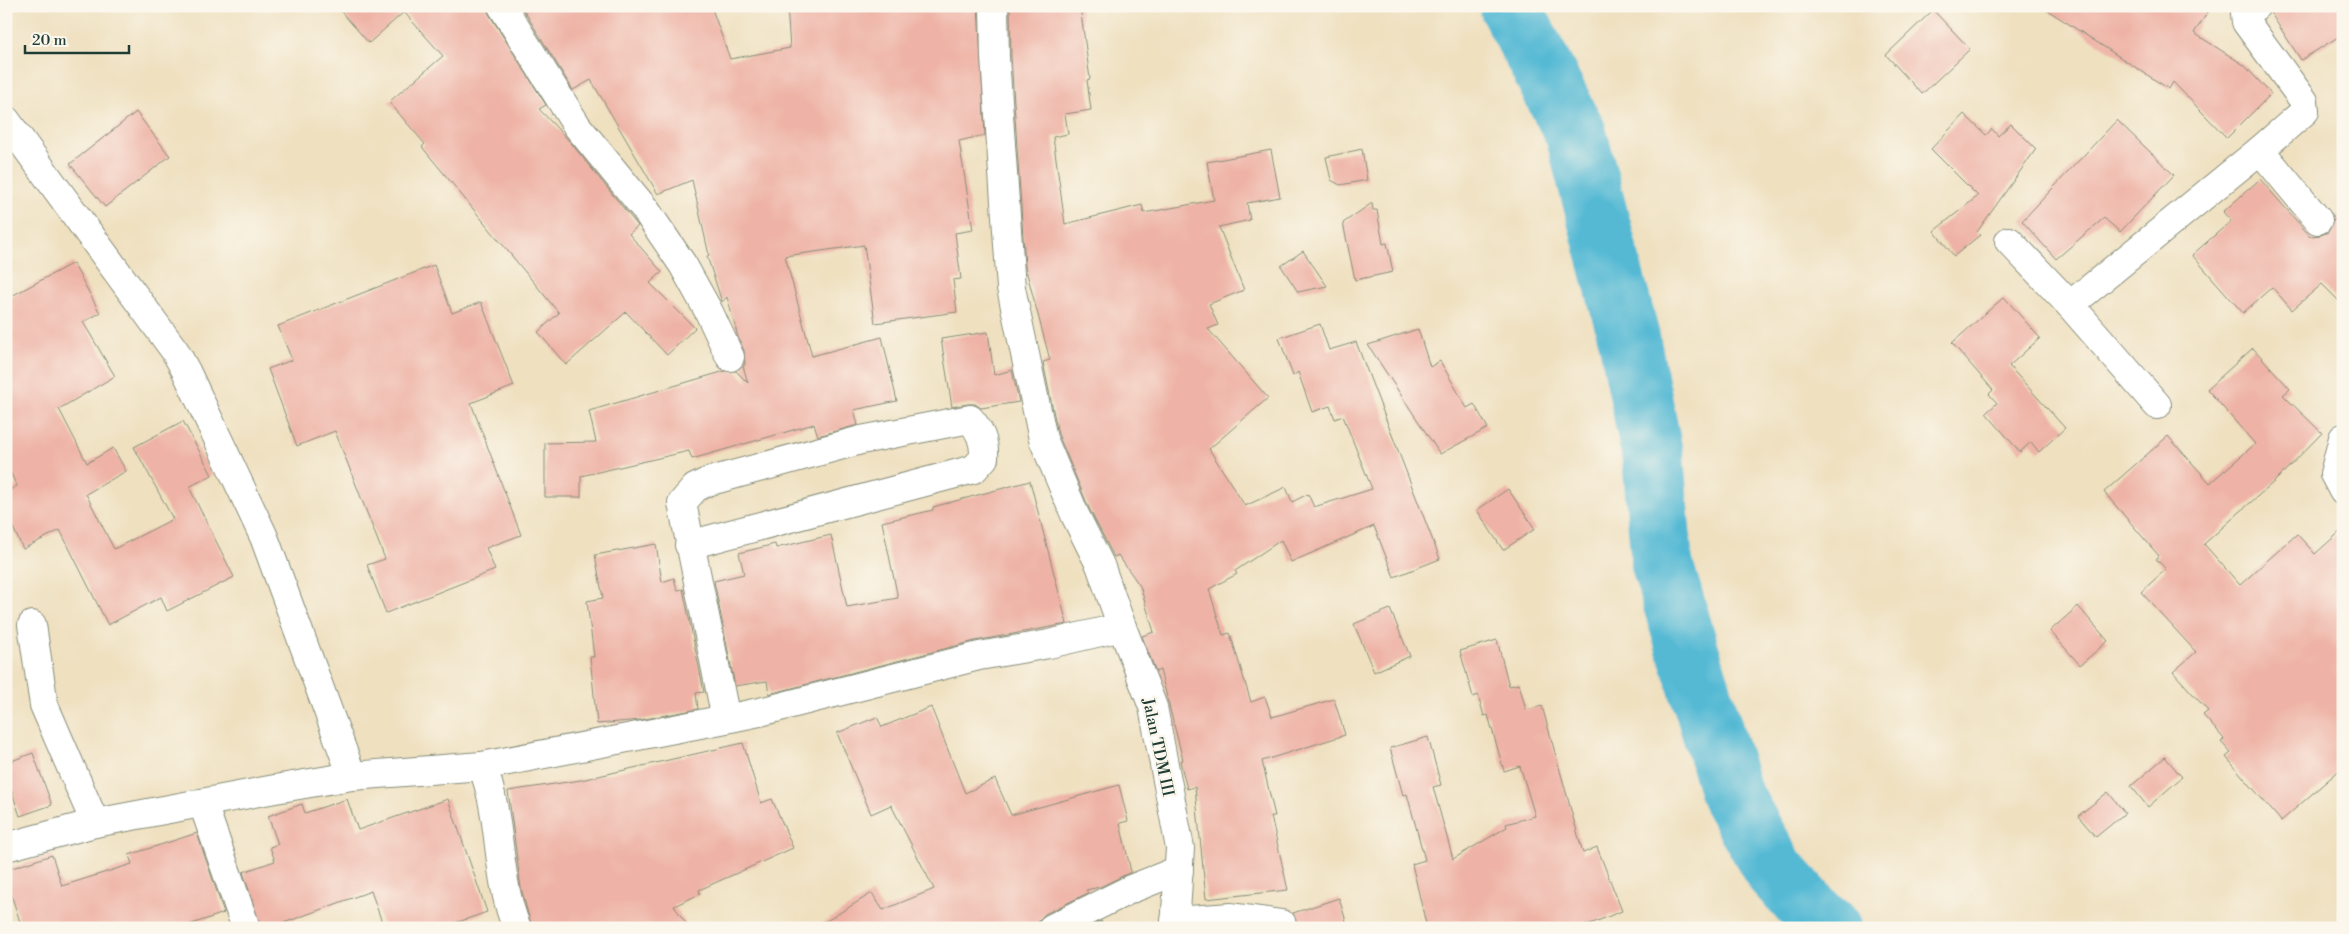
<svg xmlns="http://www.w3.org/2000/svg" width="2349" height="934" font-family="'Libre Bodoni',serif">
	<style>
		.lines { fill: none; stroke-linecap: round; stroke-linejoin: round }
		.river { stroke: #55b9d4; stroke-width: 62 }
		.building { fill: #eeb3a6 }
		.street-casing { stroke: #878e7a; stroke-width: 30 }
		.street { stroke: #fff; stroke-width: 28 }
		.labels { text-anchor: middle; stroke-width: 5; stroke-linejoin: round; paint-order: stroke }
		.street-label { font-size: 16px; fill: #1f3d34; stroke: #fbf7ec }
	</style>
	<rect width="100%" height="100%" fill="#fbf7ec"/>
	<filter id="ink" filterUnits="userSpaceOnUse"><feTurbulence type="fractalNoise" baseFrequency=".02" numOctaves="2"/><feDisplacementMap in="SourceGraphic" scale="10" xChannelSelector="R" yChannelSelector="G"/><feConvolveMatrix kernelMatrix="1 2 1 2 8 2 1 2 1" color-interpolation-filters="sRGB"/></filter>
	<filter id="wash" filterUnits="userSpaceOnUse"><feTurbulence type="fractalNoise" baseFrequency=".0096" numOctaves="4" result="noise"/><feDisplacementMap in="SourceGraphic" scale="20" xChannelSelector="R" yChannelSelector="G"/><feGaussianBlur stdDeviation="1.12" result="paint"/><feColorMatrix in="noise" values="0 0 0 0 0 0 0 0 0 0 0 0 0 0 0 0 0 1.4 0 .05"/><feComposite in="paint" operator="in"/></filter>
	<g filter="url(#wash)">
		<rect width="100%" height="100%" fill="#efe0c0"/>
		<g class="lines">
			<path class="river" d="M 1510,6 L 1576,134 L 1629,338 L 1653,458 L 1662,564 L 1732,796 L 1775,871 L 1820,921 L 1831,928"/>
		</g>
		<g id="blocks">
			<g class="building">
				<path d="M 336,6 L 486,6 L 489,14 L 546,105 L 539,109 L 571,143 L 638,226 L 629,234 L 662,272 L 650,283 L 695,328 L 667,355 L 626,312 L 566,365 L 538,332 L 559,313 L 422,147 L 425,144 L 389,102 L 443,56 L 404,12 L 369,43 Z"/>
				<path d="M 521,6 L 711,6 L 730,59 L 790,48 L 787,6 L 978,6 L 985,135 L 959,141 L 973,230 L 955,233 L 961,279 L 953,280 L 957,312 L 875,323 L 864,245 L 785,256 L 812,356 L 882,337 L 897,401 L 854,410 L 858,425 L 818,436 L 814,424 L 692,459 L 689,451 L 581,476 L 581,497 L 545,497 L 545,443 L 596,442 L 589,411 L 725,371 L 736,371 L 748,383 L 743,366 L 745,365 L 744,351 L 738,337 L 727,297 L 722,302 L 707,256 L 709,255 L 692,180 L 658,194 L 591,80 L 573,90 Z"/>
				<path d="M 1010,6 L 1080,6 L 1090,79 L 1087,80 L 1091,110 L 1065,114 L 1068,134 L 1053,137 L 1065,224 L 1142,205 L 1144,213 L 1214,200 L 1207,162 L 1271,150 L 1280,197 L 1247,203 L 1250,220 L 1219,227 L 1244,290 L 1209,304 L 1218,325 L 1208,329 L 1268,398 L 1209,449 L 1245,506 L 1286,487 L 1292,502 L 1308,494 L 1314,507 L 1372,489 L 1343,416 L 1335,419 L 1330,406 L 1312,412 L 1298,372 L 1293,376 L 1279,338 L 1320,324 L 1329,350 L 1356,342 L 1440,559 L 1394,577 L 1374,526 L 1291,562 L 1281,540 L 1235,571 L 1237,574 L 1209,589 L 1223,635 L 1230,633 L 1251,702 L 1265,697 L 1272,717 L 1334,699 L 1345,735 L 1262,761 L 1275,816 L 1271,816 L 1288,890 L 1206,899 L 1195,787 L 1187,789 L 1180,761 L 1183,760 L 1160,670 L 1156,672 L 1142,636 L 1154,632 L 1140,586 L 1118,555 L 1114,557 L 1089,508 L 1058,434 L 1043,362 L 1050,360 L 1025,266 L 1011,57 Z"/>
				<path d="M 2041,6 L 2212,6 L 2194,33 L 2244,65 L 2271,94 L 2227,138 L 2173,82 L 2169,89 Z"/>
				<path d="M 2271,6 L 2343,6 L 2343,34 L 2301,60 L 2270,12 Z"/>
				<path d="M 1933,10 L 1970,49 L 1922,94 L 1886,55 Z"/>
				<path d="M 136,112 L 170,156 L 105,207 L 70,164 Z"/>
				<path d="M 1964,114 L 1986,135 L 1992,129 L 1998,136 L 2011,124 L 2036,149 L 1977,232 L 1980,235 L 1954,256 L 1934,231 L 1978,196 L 1931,149 Z"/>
				<path d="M 2117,120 L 2174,175 L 2120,232 L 2104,218 L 2056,259 L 2022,221 Z"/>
				<path d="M 1362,149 L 1367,180 L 1340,185 L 1331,180 L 1326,157 Z"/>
				<path d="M 2260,179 L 2310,236 L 2321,235 L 2328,232 L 2333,221 L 2343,213 L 2343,305 L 2322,284 L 2292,310 L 2272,287 L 2243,313 L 2192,255 L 2231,221 L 2223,212 Z"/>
				<path d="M 1372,203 L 1373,210 L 1377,210 L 1383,244 L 1387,243 L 1393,272 L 1355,280 L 1343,223 Z"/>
				<path d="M 1303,251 L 1327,286 L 1298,292 L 1281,266 Z"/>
				<path d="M 73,263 L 100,313 L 83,322 L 115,376 L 59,409 L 87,463 L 113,448 L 126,471 L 86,494 L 114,549 L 173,519 L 134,447 L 183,421 L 212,475 L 189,487 L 234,577 L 167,611 L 161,597 L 108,625 L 60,530 L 23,549 L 6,513 L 6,492 L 17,486 L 6,464 L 6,299 Z"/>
				<path d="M 434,265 L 452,313 L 481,302 L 514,386 L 471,403 L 521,535 L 486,548 L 495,570 L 386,613 L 367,565 L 385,559 L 335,431 L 297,446 L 268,369 L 292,360 L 278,326 Z"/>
				<path d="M 2004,297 L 2040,338 L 2009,366 L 2065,428 L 2039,452 L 2031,442 L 2020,452 L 1986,413 L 1997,403 L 1989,394 L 1993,390 L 1952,343 Z"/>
				<path d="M 1418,329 L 1430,367 L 1440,361 L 1467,408 L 1474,404 L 1488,428 L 1440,454 L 1368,345 Z"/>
				<path d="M 988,332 L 994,375 L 1012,370 L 1019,402 L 981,408 L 975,404 L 968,404 L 952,407 L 941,339 Z"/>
				<path d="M 2253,348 L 2290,389 L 2283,395 L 2322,433 L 2277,479 L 2204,544 L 2240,585 L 2297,534 L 2315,554 L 2343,529 L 2343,767 L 2281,821 L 2226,757 L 2231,753 L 2221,742 L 2224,739 L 2203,715 L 2208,711 L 2173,672 L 2196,652 L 2141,592 L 2166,569 L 2156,559 L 2159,556 L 2104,492 L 2168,436 L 2210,483 L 2255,444 L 2207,389 Z"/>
				<path d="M 1030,481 L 1067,624 L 975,641 L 769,694 L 767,681 L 735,686 L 714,581 L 744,574 L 739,553 L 775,544 L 776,548 L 831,535 L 847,607 L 898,598 L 882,522 L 933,510 L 933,507 Z"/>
				<path d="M 1508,489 L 1535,529 L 1503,550 L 1477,510 Z"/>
				<path d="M 656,544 L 662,582 L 674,578 L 677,590 L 683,589 L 704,692 L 696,693 L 698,709 L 640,720 L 597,724 L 590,657 L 594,657 L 587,601 L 603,598 L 595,555 Z"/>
				<path d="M 2078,606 L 2108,641 L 2080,665 L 2050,631 Z"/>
				<path d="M 1390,609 L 1410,656 L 1374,672 L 1354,624 Z"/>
				<path d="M 1497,640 L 1509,686 L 1519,684 L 1526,710 L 1542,706 L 1583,853 L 1597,847 L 1622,911 L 1580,928 L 1427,928 L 1412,864 L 1425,860 L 1407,794 L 1403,795 L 1390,748 L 1428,737 L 1441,785 L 1433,787 L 1453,859 L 1507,827 L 1506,824 L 1535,816 L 1520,766 L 1504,771 L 1488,715 L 1484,716 L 1478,695 L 1473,697 L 1460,651 Z"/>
				<path d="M 931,707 L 965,793 L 995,779 L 1011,815 L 1119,785 L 1128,821 L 1120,823 L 1131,872 L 1100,887 L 1086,890 L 1088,893 L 1045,914 L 1039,920 L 1036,928 L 815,928 L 872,893 L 883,910 L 934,889 L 891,805 L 871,814 L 837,733 L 877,717 L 882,727 Z"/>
				<path d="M 743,743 L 761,803 L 772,799 L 793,848 L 699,890 L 700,894 L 674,906 L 689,928 L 532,928 L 521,888 L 508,791 L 581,780 Z"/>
				<path d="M 33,753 L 52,805 L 20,816 L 6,775 L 6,763 Z"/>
				<path d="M 2165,757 L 2182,777 L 2148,807 L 2131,786 Z"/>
				<path d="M 2108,792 L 2125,813 L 2096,837 L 2078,816 Z"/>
				<path d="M 347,799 L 358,830 L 448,799 L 487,912 L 441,928 L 384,928 L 371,891 L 270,928 L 261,928 L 243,872 L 275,861 L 270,847 L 278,844 L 268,816 L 302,804 L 305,813 Z"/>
				<path d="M 197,833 L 224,913 L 180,928 L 22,928 L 6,879 L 6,870 L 52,855 L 62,886 L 132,864 L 129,855 Z"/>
				<path d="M 1339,898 L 1348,928 L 1298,928 L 1293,913 Z"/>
				<path d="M 1101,921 L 1104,928 L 1088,928 Z"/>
			</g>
		</g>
	</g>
	<g filter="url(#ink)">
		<use href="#blocks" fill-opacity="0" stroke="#878e7a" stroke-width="1"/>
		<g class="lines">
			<g class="street-casing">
				<g id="street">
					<path d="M 502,6 L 577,126 L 645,209 L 683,265 L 709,312 L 730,357"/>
					<path d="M 994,6 L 995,58 L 1011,288 L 1043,439 L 1075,515 L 1100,565 L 1122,627"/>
					<path d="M 6,120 L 175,351 L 186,371 L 264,537 L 352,776"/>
					<path d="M 2260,150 L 2318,220"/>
					<path d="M 2009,241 L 2070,305"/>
					<path d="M 2157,405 L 2070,305 L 2260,150 L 2305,111 L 2304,101 L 2246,22 L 2245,14 L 2256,6"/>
					<path d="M 2343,438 L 2334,474 L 2343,491"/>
					<path d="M 689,545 L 974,469 L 984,458 C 985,444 980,430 970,419 L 861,440 L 707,482 L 695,488 L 682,503 L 726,719"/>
					<path d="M 32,625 L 44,705 L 95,823"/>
					<path d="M 482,766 C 503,817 495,876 517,928"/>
					<path d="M 203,804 L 246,928"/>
					<path d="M 6,847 L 95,823 L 275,789 L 352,776 L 482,766 L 726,719 L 764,711 L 979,656 L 1049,644 L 1122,627 L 1153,707 L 1180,848 L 1175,928"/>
					<path d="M 1175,921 L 1231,917 L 1282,924 L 1283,928"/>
					<path d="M 1052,928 L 1131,889 L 1179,870"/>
				</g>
			</g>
			<use href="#street" class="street"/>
		</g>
	</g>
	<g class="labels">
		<g class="street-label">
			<text transform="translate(1159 747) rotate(78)" y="6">Jalan TDM III</text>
		</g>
	</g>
	<rect width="2349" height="934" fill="none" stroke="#fbf7ec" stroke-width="25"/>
	<path d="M25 45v8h104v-8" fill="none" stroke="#1f3d34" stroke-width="2.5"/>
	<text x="32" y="45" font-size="15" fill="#1f3d34" stroke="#fbf7ec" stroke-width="4" paint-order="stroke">20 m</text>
</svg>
